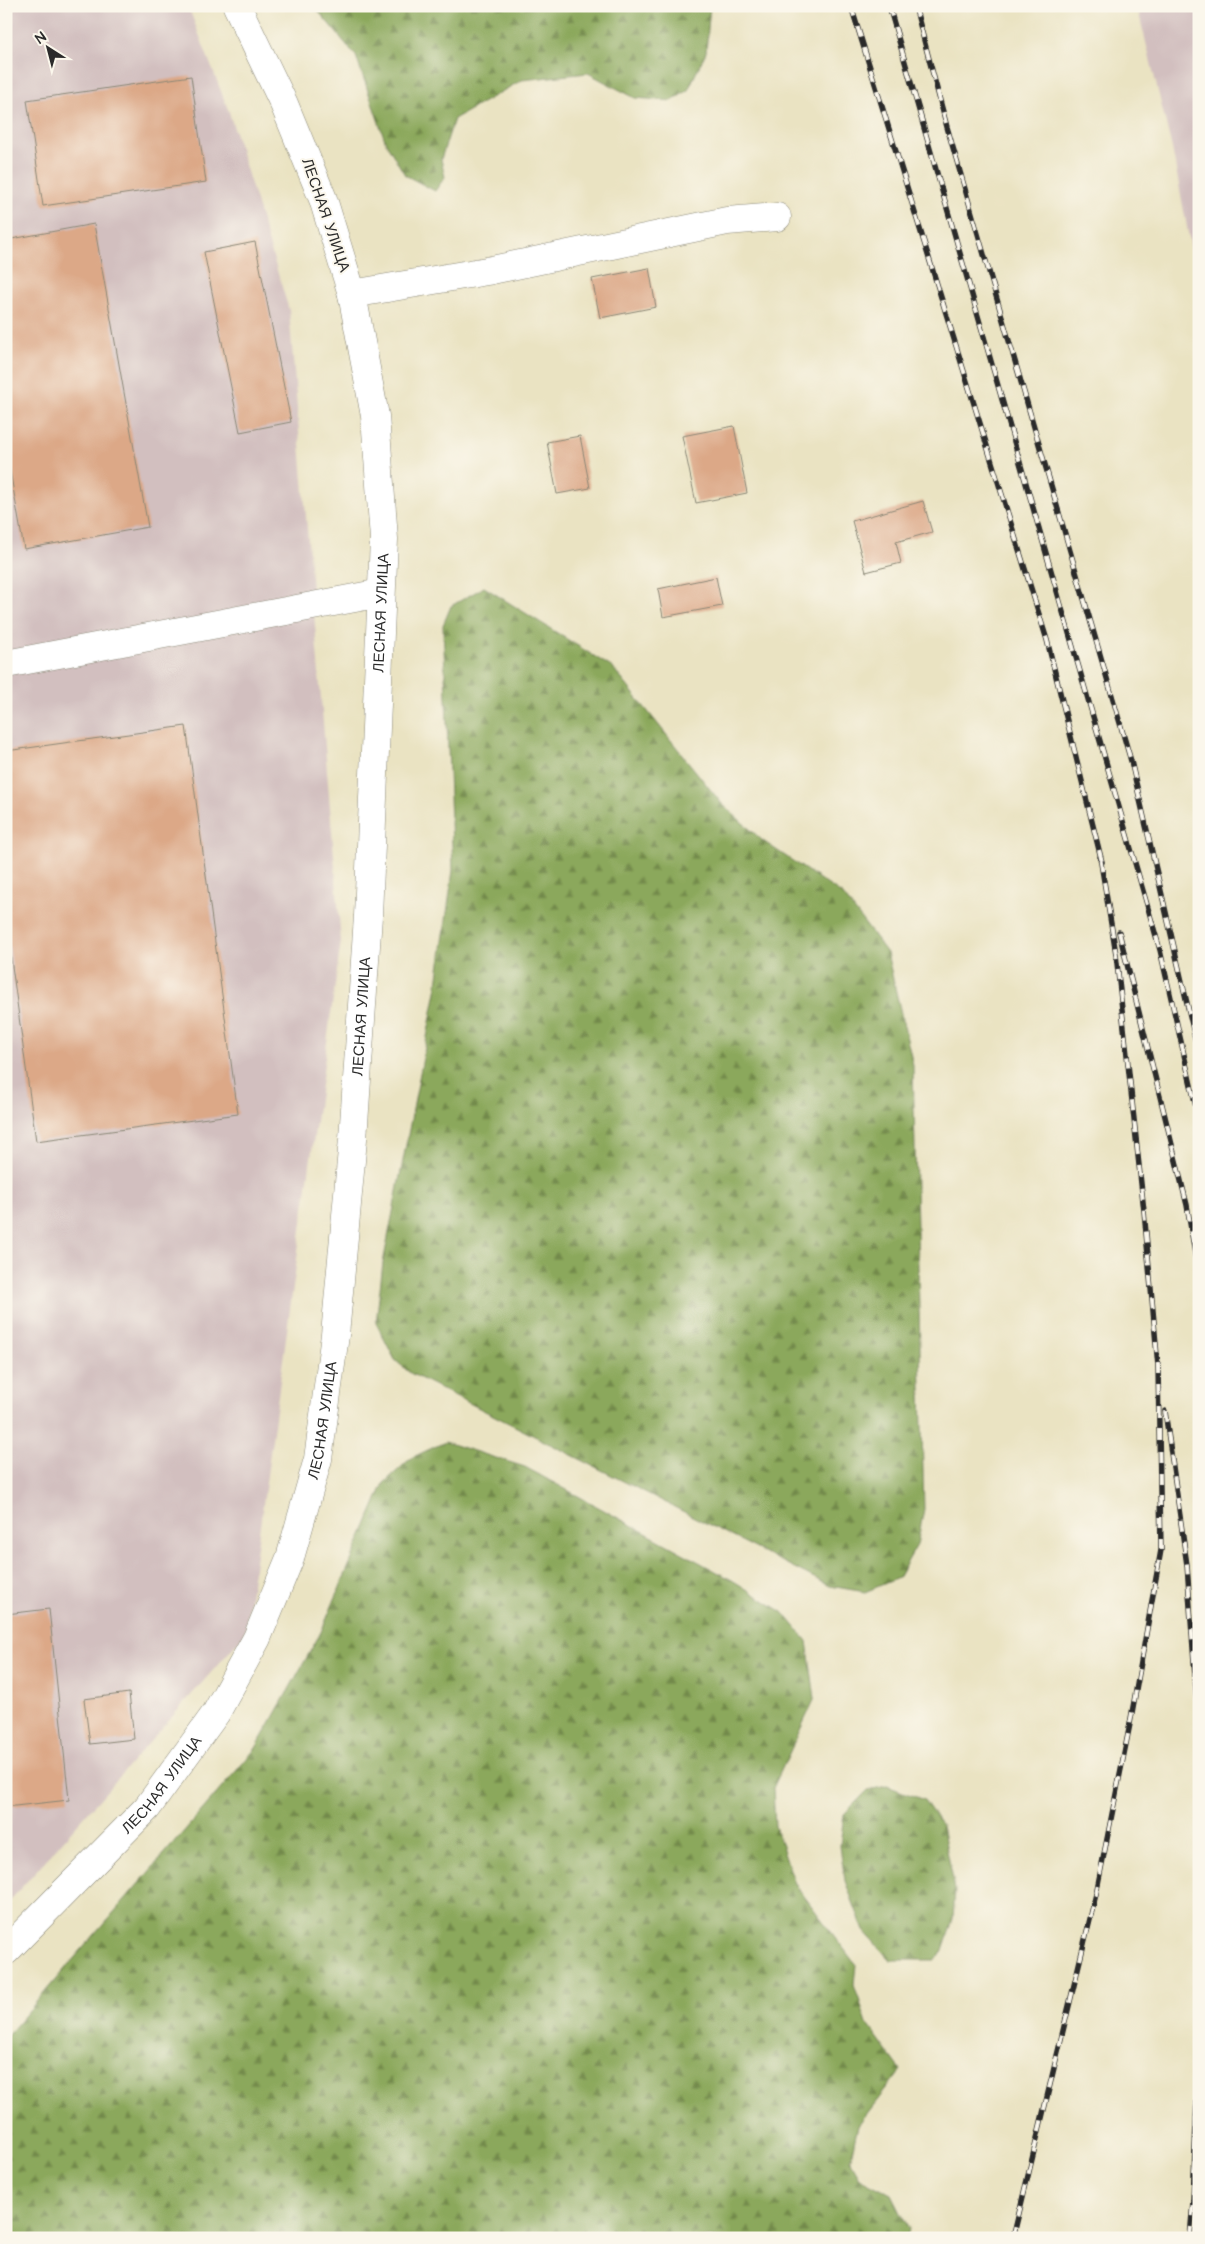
<svg xmlns="http://www.w3.org/2000/svg" width="1205" height="2244" font-family="'Architects Daughter',sans-serif">
	<style>
		.industrial { fill: #d2bfbf }
		.forest { fill: url(#forest-firs); stroke: #5b6a43 }
		.building { fill: #dca887 }
		.lines { fill: none; stroke-linecap: round; stroke-linejoin: round }
		.minor-casing { stroke: #8a8776; stroke-width: 29 }
		.minor { stroke: #fff; stroke-width: 28 }
		.rail-casing { stroke: #2b2b2b; stroke-width: 5.5 }
		.rail { stroke: #fbf7ec; stroke-width: 4; stroke-dasharray: 11; stroke-linecap: butt }
		.labels { text-anchor: middle; stroke-width: 4; stroke-linejoin: round; paint-order: stroke }
		.street-label { font-size: 15px; fill: #2b2b2b; stroke: #fbf7ec }
	</style>
	<defs>
		<pattern id="forest-firs" width="22" height="20" patternUnits="userSpaceOnUse" patternTransform="scale(1.25)"><rect width="22" height="20" fill="#8ba85b"/><path d="M5 1l3.5 6h-7zM16 11l3.5 6h-7z" fill="#72894b"/></pattern>
	</defs>
	<rect width="100%" height="100%" fill="#fbf7ec"/>
	<filter id="ink" filterUnits="userSpaceOnUse"><feTurbulence type="fractalNoise" baseFrequency=".02" numOctaves="2"/><feDisplacementMap in="SourceGraphic" scale="10" xChannelSelector="R" yChannelSelector="G"/><feConvolveMatrix kernelMatrix="1 2 1 2 8 2 1 2 1" color-interpolation-filters="sRGB"/></filter>
	<filter id="wash" filterUnits="userSpaceOnUse"><feTurbulence type="fractalNoise" baseFrequency=".0096" numOctaves="4" result="noise"/><feDisplacementMap in="SourceGraphic" scale="20" xChannelSelector="R" yChannelSelector="G"/><feGaussianBlur stdDeviation="1.12" result="paint"/><feColorMatrix in="noise" values="0 0 0 0 0 0 0 0 0 0 0 0 0 0 0 0 0 1.4 0 .05"/><feComposite in="paint" operator="in"/></filter>
	<g filter="url(#wash)">
		<rect width="100%" height="100%" fill="#eae3c2"/>
		<g class="industrial">
			<path d="M 6,6 L 188,6 L 229,112 L 289,310 L 341,941 L 245,1634 L 6,1905 Z"/>
			<path d="M 1137,6 L 1199,6 L 1199,290 L 1172,148 Z"/>
		</g>
		<g class="forest">
			<path d="M 314,6 L 710,6 L 706,52 L 688,90 L 672,101 L 635,98 L 588,73 L 522,80 L 454,119 L 441,159 L 445,177 L 435,191 L 405,175 L 386,143 L 356,56 Z"/>
			<path d="M 484,587 L 613,668 L 722,804 L 763,841 L 843,895 L 887,953 L 913,1065 L 924,1509 L 917,1545 L 898,1578 L 865,1592 L 830,1586 L 410,1373 L 395,1360 L 376,1323 L 383,1263 L 436,991 L 453,870 L 443,625 L 451,606 Z"/>
			<path d="M 445,1442 L 525,1467 L 732,1580 L 783,1612 L 807,1641 L 815,1698 L 773,1788 L 775,1826 L 795,1884 L 856,1965 L 854,1984 L 867,2023 L 901,2070 L 858,2125 L 850,2162 L 859,2178 L 892,2195 L 909,2229 L 907,2238 L 6,2238 L 6,2037 L 256,1748 L 321,1632 L 384,1483 L 411,1458 Z"/>
			<path d="M 887,1786 L 924,1800 L 942,1826 L 955,1890 L 953,1920 L 942,1953 L 934,1960 L 890,1960 L 864,1931 L 845,1881 L 840,1846 L 844,1814 L 868,1790 Z"/>
		</g>
		<g id="blocks">
			<g class="building">
				<path d="M 191,76 L 206,182 L 43,206 L 27,100 Z"/>
				<path d="M 94,224 L 148,527 L 24,549 L 6,448 L 6,240 Z"/>
				<path d="M 255,242 L 291,422 L 240,432 L 204,252 Z"/>
				<path d="M 649,268 L 656,307 L 600,318 L 592,279 Z"/>
				<path d="M 734,426 L 747,493 L 696,503 L 682,436 Z"/>
				<path d="M 580,436 L 590,488 L 557,494 L 547,442 Z"/>
				<path d="M 923,501 L 932,532 L 896,542 L 901,563 L 866,572 L 852,521 Z"/>
				<path d="M 716,577 L 722,606 L 663,617 L 658,589 Z"/>
				<path d="M 186,726 L 238,1114 L 36,1141 L 6,922 L 6,751 Z"/>
				<path d="M 49,1609 L 69,1800 L 6,1807 L 6,1614 Z"/>
				<path d="M 129,1693 L 134,1739 L 90,1744 L 84,1699 Z"/>
			</g>
		</g>
	</g>
	<g filter="url(#ink)">
		<use href="#blocks" fill-opacity="0" stroke="#8a8776" stroke-width="1"/>
		<g class="lines">
			<g class="minor-casing">
				<g id="minor">
					<path d="M 352,294 L 487,271 L 727,221 L 777,217"/>
					<path d="M 6,664 L 381,593"/>
					<path id="s1" d="M 6,1951 L 147,1808 L 216,1713 L 257,1638 L 290,1558 L 318,1459 L 335,1335 L 353,1139 L 368,916 L 384,539 L 375,416 L 352,294 L 323,199 L 284,104 L 237,6"/>
				</g>
			</g>
			<use href="#minor" class="minor"/>
			<g class="rail-casing">
				<g id="rail">
					<path d="M 851,6 L 1047,640 L 1102,862"/>
					<path d="M 889,6 L 1160,950 L 1199,1120"/>
					<path d="M 915,6 L 947,127 L 1131,761 L 1199,1055"/>
					<path d="M 1119,932 L 1187,1205 L 1199,1278"/>
					<path d="M 1165,1411 L 1187,1565 L 1199,1731"/>
					<path d="M 1013,2238 L 1096,1894 L 1130,1724 L 1161,1550 L 1158,1366 L 1144,1211 L 1116,954 L 1100,857"/>
					<path d="M 1190,2238 L 1193,2201 L 1199,2046"/>
				</g>
			</g>
			<use href="#rail" class="rail"/>
		</g>
	</g>
	<g class="labels">
		<g class="street-label">
			<text transform="translate(326 215) rotate(71)" y="5">ЛЕСНАЯ УЛИЦА</text>
			<text dy="5" stroke="none"><textPath href="#s1" startOffset="1442">ЛЕСНАЯ УЛИЦА</textPath></text>
			<text dy="5" stroke="none"><textPath href="#s1" startOffset="1038">ЛЕСНАЯ УЛИЦА</textPath></text>
			<text dy="5" stroke="none"><textPath href="#s1" startOffset="632">ЛЕСНАЯ УЛИЦА</textPath></text>
			<text dy="5" stroke="none"><textPath href="#s1" startOffset="228">ЛЕСНАЯ УЛИЦА</textPath></text>
		</g>
	</g>
	<rect width="1205" height="2244" fill="none" stroke="#fbf7ec" stroke-width="25"/>
	<g transform="translate(48 48) rotate(324)" stroke="#fbf7ec" stroke-width="4" paint-order="stroke">
	<path d="M0-4L9 19L0 12L-9 19Z" fill="#2b2b2b"/>
	<text y="-8" font-size="14" font-weight="bold" text-anchor="middle" fill="#2b2b2b">N</text>
	</g>
</svg>
